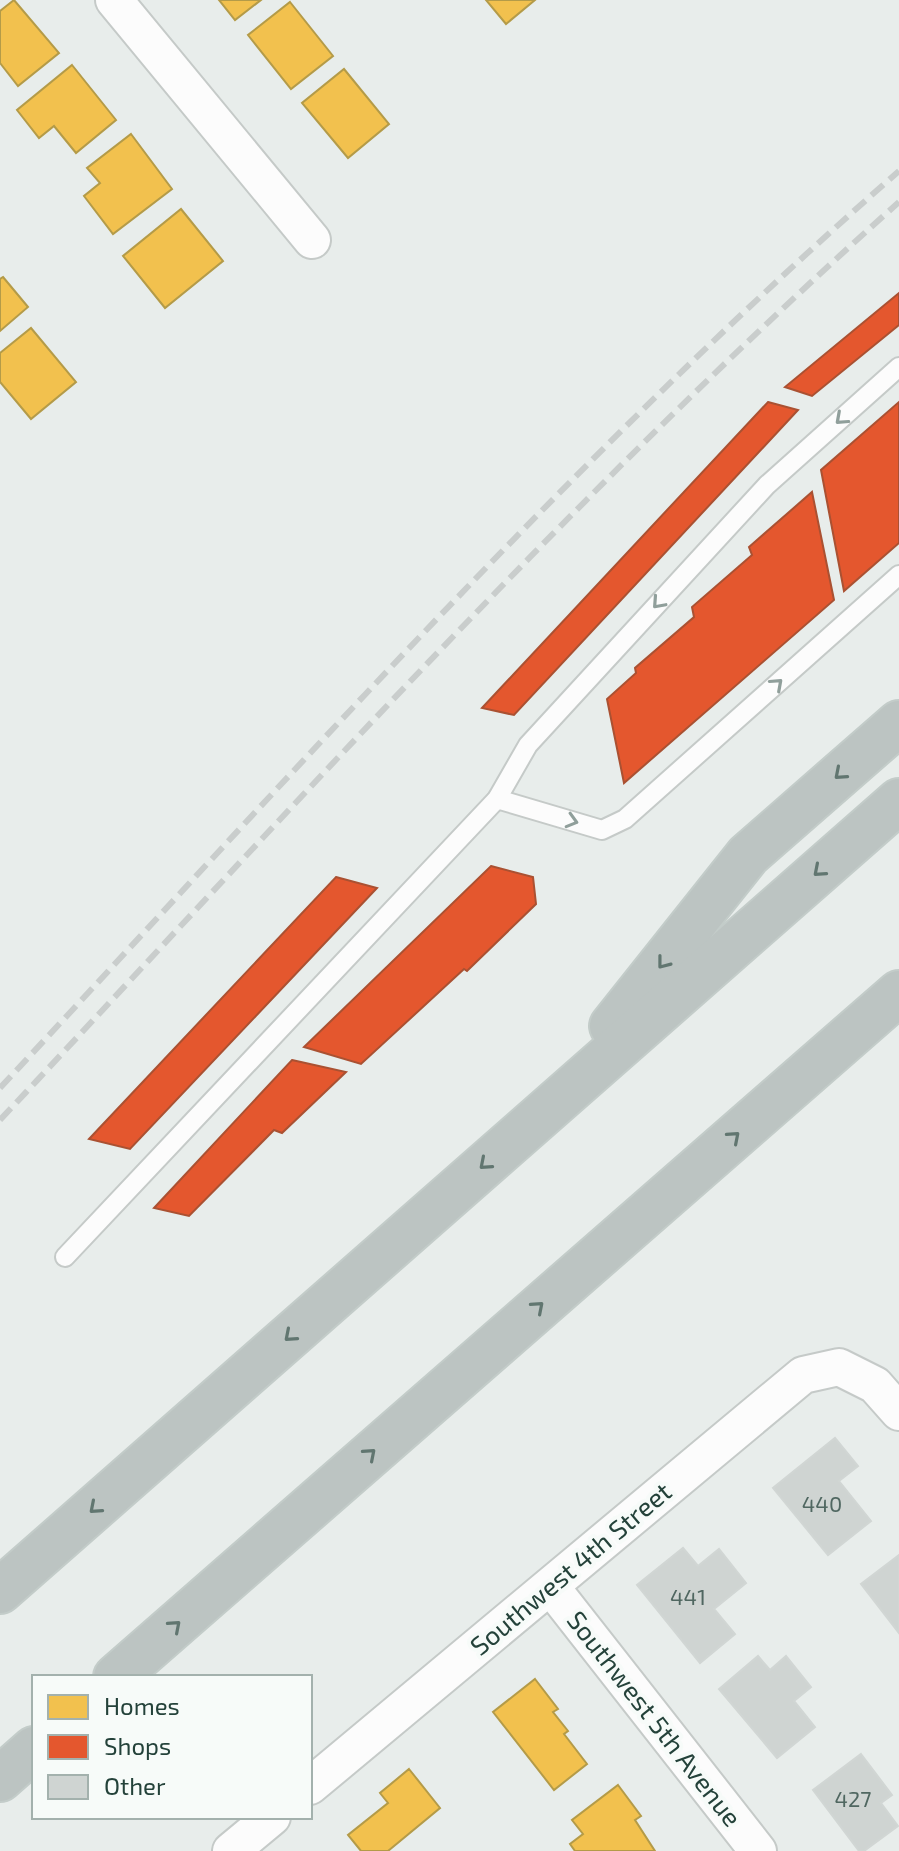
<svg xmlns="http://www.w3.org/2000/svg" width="899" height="1851" font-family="'Exo 2',sans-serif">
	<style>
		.homes { fill: #f2c14e; stroke: #b49b48; stroke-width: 2 }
		.shops { fill: #e4572e; stroke: #aa5132; stroke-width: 2 }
		.building { fill: #cfd4d2; stroke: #d1d6d4; stroke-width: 2 }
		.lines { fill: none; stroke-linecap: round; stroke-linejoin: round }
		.lane-casing { stroke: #c5cac8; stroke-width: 22 }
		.street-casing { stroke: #c5cac8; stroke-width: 40 }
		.highway-casing { stroke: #c3ccc9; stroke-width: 48 }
		.lane { stroke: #fcfcfc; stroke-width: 18 }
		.street { stroke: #fcfcfc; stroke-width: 36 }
		.highway { stroke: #bcc4c2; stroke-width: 44 }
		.rail { stroke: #c9cdcc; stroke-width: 6; stroke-dasharray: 16 8; stroke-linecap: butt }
		.oneway { stroke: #909f9b }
		.oneway2 { stroke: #617670 }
		.labels { text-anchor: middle; stroke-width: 8; stroke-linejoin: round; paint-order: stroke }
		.number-label { font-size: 22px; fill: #506761 }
		.street-label { font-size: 26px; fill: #24423a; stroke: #f7fbf9 }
	</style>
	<rect width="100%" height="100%" fill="#e8edeb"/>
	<g class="homes">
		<path d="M 14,0 L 59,53 L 18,86 L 0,63 L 0,11 Z"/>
		<path d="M 219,0 L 261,0 L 235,20 Z"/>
		<path d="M 486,0 L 535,0 L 506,24 Z"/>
		<path d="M 290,2 L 333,56 L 291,89 L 248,35 Z"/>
		<path d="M 72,65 L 116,120 L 76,153 L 54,126 L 39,138 L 17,110 Z"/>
		<path d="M 344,69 L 389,124 L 348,158 L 302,103 Z"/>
		<path d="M 131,134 L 172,189 L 113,234 L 84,196 L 100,183 L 87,168 Z"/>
		<path d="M 181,209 L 223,261 L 165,308 L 123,256 Z"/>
		<path d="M 3,277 L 28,307 L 0,331 L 0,279 Z"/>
		<path d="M 31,328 L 76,382 L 31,419 L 0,382 L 0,353 Z"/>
		<path d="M 535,1679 L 558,1709 L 553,1712 L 568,1731 L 564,1734 L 587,1764 L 554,1790 L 493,1712 Z"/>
		<path d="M 409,1769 L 440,1808 L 388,1851 L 361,1851 L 348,1835 L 388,1803 L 380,1793 Z"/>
		<path d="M 618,1785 L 641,1816 L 635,1820 L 655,1851 L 575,1851 L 570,1844 L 583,1834 L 572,1820 Z"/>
	</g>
	<g class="shops">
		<path d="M 899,293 L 899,325 L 812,396 L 785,387 Z"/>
		<path d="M 768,402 L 798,410 L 514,715 L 482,708 Z"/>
		<path d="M 899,402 L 899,543 L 844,591 L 821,470 Z"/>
		<path d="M 812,492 L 834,600 L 624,783 L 607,699 L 636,673 L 635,668 L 694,617 L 692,607 L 752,555 L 749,547 Z"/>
		<path d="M 491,866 L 533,877 L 536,904 L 467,971 L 464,969 L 361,1064 L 304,1047 Z"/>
		<path d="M 336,877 L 377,888 L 130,1149 L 89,1139 Z"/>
		<path d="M 292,1060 L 346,1072 L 282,1133 L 274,1130 L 189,1216 L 154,1208 Z"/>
	</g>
	<g class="building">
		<path d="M 835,1438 L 858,1466 L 839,1481 L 871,1521 L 828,1555 L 773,1488 Z"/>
		<path d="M 683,1548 L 698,1566 L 719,1549 L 746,1583 L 714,1609 L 735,1634 L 700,1663 L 637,1585 Z"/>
		<path d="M 899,1555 L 899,1633 L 861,1584 Z"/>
		<path d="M 758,1656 L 770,1670 L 786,1656 L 811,1687 L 794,1701 L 815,1727 L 777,1758 L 719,1689 Z"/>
		<path d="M 861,1754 L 892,1795 L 881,1803 L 898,1826 L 864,1851 L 859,1851 L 813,1790 Z"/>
	</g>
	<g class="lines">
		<g class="lane-casing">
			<g id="lane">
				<path d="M 497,799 L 602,830 L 625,819 L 899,575"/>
				<path d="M 65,1257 L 497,799 L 528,745 L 767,485 L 899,367"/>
			</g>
		</g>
		<g class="street-casing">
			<g id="street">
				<path d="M 114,0 L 312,240"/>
				<path d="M 551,1587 L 758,1851"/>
				<path d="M 310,1786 L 803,1375 L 839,1367 L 875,1385 L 899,1412"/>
				<path d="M 231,1851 L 272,1817"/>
			</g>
		</g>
		<g class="highway-casing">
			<g id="highway">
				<path d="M 612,1026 L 748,855 L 899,723"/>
				<path d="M 0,1591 L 899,801"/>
				<path d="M 116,1677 L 899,993"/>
				<path d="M 0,1779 L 34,1749"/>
			</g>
		</g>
		<use href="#lane" class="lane"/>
		<use href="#street" class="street"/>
		<use href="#highway" class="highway"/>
		<g class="rail">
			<path d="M 0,1088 C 291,775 577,453 899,171"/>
			<path d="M 0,1120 C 293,807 579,488 899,202"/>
		</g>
	</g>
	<defs><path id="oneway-chevron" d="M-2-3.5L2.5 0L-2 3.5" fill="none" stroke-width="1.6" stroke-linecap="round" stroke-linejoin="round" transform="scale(2)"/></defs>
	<g class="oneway">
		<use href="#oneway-chevron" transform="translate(841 419) rotate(138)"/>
		<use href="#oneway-chevron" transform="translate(658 603) rotate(132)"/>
		<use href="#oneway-chevron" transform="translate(777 684) rotate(-42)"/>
		<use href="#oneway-chevron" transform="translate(572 821) rotate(16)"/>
	</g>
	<g class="oneway2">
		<use href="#oneway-chevron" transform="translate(840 774) rotate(139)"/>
		<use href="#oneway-chevron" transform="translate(819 871) rotate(139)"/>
		<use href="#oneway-chevron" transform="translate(663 963) rotate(128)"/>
		<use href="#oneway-chevron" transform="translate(734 1137) rotate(-41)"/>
		<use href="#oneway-chevron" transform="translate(485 1164) rotate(139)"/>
		<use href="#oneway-chevron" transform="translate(538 1307) rotate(-41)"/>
		<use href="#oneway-chevron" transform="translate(290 1336) rotate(139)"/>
		<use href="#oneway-chevron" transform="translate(370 1454) rotate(-41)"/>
		<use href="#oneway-chevron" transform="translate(95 1508) rotate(139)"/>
		<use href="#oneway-chevron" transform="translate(175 1626) rotate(-41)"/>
	</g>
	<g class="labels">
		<g class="number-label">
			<text x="822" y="1512">440</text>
			<text x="688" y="1605">441</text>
			<text x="853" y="1807">427</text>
		</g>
		<g class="street-label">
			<text transform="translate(571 1569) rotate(-40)" y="9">Southwest 4th Street</text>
			<text transform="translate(654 1719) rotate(52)" y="9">Southwest 5th Avenue</text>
		</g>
	</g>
	<rect x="32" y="1675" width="280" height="144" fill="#f7fbf9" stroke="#a3b1ad" stroke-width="2"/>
	<rect x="48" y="1695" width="40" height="24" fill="#f2c14e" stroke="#a3b1ad" stroke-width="2"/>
	<text x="104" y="1715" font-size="24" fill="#24423a">Homes</text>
	<rect x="48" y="1735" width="40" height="24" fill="#e4572e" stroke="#a3b1ad" stroke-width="2"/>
	<text x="104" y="1755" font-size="24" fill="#24423a">Shops</text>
	<rect x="48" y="1775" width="40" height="24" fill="#cfd4d2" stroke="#a3b1ad" stroke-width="2"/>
	<text x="104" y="1795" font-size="24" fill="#24423a">Other</text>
</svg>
